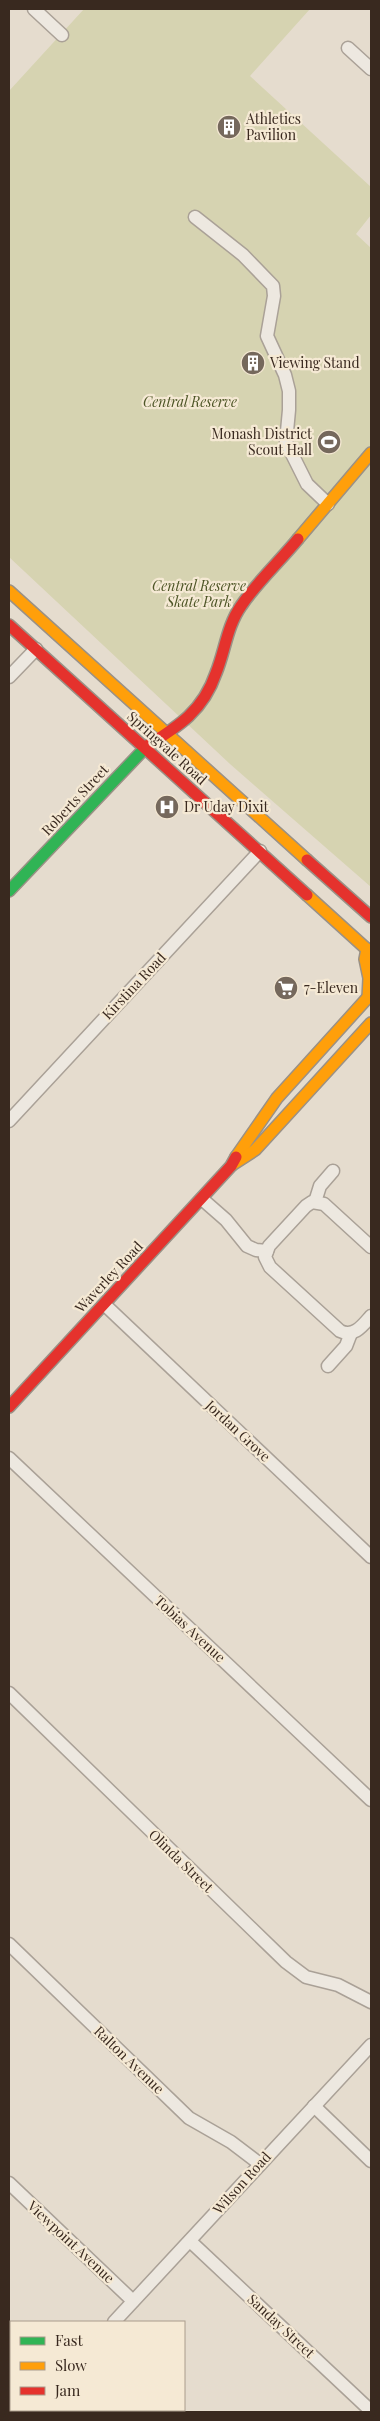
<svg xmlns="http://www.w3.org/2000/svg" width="380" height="2421" font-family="'Playfair Display',serif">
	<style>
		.green { fill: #d6d3b1 }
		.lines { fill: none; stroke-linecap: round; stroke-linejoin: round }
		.street-casing { stroke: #aaa197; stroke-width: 15 }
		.fast-casing { stroke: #9a9186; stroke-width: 14 }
		.slow-casing { stroke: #9a9186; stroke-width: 14 }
		.jam-casing { stroke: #9a9186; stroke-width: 14 }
		.street { stroke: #ede8e0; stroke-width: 12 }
		.fast { stroke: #30b455; stroke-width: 11 }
		.slow { stroke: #ff9f0a; stroke-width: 11 }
		.jam { stroke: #e5322d; stroke-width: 11 }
		.labels { text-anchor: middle; stroke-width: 4.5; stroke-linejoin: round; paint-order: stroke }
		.poi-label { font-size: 14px; fill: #39291f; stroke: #f5e9d4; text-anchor: start }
		.park-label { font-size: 14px; font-style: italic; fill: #4d5526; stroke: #f5e9d4 }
		.street-label { font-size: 14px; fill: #39291f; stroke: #f5e9d4 }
	</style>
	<rect width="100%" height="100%" fill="#e5dcce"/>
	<path class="green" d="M 84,9 L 310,9 L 250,76 L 371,187 L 371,215 L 356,234 L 371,248 L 371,887 L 230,764 L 9,557 L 9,91 Z"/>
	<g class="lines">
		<g class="street-casing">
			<g id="street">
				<path d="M 34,9 L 62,35"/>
				<path d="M 348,48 L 371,69"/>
				<path d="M 195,217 L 243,255 L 273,286 L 274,296 L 267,336 L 285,375 L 289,391 L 289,410 L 286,442 L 307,484 L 328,504"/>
				<path d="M 9,677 L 36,649"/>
				<path d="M 9,1121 L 260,851"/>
				<path d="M 202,1199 L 226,1220 L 247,1246 L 256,1250 L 267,1251"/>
				<path d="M 315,1202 L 320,1186 L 333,1171"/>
				<path d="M 371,1247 L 324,1204 L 312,1202 L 306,1206 L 269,1246 L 265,1257 L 270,1267 L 340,1331 C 354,1338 363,1325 371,1316"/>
				<path d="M 105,1305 L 371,1557"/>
				<path d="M 328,1366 L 346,1346 L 351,1333"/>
				<path d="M 9,1458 L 371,1800"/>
				<path d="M 9,1693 L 286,1962 L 306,1977 L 338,1985 L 371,2002"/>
				<path d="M 9,1944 L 189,2118 L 231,2142 L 260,2164"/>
				<path d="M 314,2106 L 371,2161"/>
				<path d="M 9,2183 L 133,2301"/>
				<path d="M 190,2241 L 371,2411"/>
				<path d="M 114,2322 L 371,2045"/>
				<path d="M 122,2410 L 125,2412"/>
				<path d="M 29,2412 L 32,2410"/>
			</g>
		</g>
		<g class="fast-casing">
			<path id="fast" d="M 9,891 L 147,746"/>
		</g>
		<g class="slow-casing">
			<g id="slow">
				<path d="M 298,539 L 371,453"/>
				<path d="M 9,591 L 307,860"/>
				<path d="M 307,895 L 371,953"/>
				<path d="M 367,949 L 365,959 L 369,978 L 368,998"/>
				<path d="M 236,1157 L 277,1098 L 371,994"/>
				<path d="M 232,1165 L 255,1150 L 371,1023"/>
			</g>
		</g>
		<g class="jam-casing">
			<g id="jam">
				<path d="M 9,625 L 307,895"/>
				<path d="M 147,746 C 179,726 203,711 216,673 C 225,651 227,626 241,606 C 257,582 280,561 298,539"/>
				<path d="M 307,860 L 371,917"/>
				<path d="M 9,1407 L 231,1166 L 236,1157"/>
			</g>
		</g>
		<use href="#street" class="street"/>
		<use href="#fast" class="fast"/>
		<use href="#slow" class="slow"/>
		<use href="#jam" class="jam"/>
	</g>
	<defs>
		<g id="building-disc" transform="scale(1.25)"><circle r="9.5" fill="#75685c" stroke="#f5e9d4"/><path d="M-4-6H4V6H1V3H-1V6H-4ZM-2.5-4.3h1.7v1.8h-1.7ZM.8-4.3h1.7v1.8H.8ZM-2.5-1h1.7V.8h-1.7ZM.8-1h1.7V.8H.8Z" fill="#fff"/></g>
		<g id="stadium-disc" transform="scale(1.25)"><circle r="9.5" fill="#75685c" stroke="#f5e9d4"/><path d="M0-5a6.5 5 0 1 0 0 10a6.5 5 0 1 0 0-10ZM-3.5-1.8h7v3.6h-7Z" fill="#fff"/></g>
		<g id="hospital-disc" transform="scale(1.25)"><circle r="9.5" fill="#75685c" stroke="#f5e9d4"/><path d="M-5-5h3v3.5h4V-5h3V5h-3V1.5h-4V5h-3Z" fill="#fff"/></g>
		<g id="supermarket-disc" transform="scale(1.25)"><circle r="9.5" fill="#75685c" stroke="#f5e9d4"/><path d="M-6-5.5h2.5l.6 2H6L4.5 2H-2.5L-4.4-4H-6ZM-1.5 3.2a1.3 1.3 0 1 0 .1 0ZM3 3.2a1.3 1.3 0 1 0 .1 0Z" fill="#fff"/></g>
	</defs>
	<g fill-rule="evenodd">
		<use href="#building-disc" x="229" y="127"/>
		<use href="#building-disc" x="253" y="363"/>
		<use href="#stadium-disc" x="329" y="442"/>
		<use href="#hospital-disc" x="167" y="807"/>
		<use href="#supermarket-disc" x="286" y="988"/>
	</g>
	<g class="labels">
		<g class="poi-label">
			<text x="246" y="124">Athletics<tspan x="246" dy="16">Pavilion</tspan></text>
			<text x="270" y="368">Viewing Stand</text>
			<text x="312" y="439" text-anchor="end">Monash District<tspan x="312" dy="16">Scout Hall</tspan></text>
			<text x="184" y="812">Dr Uday Dixit</text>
			<text x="304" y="993">7-Eleven</text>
		</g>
		<g class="park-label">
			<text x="190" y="407">Central Reserve</text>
			<text x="199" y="591">Central Reserve<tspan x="199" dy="16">Skate Park</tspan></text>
		</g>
		<g class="street-label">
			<text transform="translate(167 748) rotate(42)" y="5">Springvale Road</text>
			<text transform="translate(75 800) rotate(-47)" y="5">Roberts Street</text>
			<text transform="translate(134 986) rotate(-47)" y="5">Kirstina Road</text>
			<text transform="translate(109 1277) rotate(-47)" y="5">Waverley Road</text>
			<text transform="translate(238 1431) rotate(43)" y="5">Jordan Grove</text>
			<text transform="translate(190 1629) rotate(43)" y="5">Tobias Avenue</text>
			<text transform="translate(181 1861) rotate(44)" y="5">Olinda Street</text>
			<text transform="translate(129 2060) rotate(44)" y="5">Ralton Avenue</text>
			<text transform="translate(242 2183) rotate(-48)" y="5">Wilson Road</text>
			<text transform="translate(71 2242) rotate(43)" y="5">Viewpoint Avenue</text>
			<text transform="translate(281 2326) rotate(43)" y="5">Sanday Street</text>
		</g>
	</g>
	<rect width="380" height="2421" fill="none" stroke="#39291f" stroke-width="20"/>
	<rect x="10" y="2321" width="175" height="90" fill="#f5e9d4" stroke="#aa9c8c"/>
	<rect x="20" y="2337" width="25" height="8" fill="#30b455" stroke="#aa9c8c"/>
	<text x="55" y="2346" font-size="15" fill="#39291f">Fast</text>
	<rect x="20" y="2362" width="25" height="8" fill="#ff9f0a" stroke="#aa9c8c"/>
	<text x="55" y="2371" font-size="15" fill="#39291f">Slow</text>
	<rect x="20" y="2387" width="25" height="8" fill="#e5322d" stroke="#aa9c8c"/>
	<text x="55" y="2396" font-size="15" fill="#39291f">Jam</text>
</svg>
